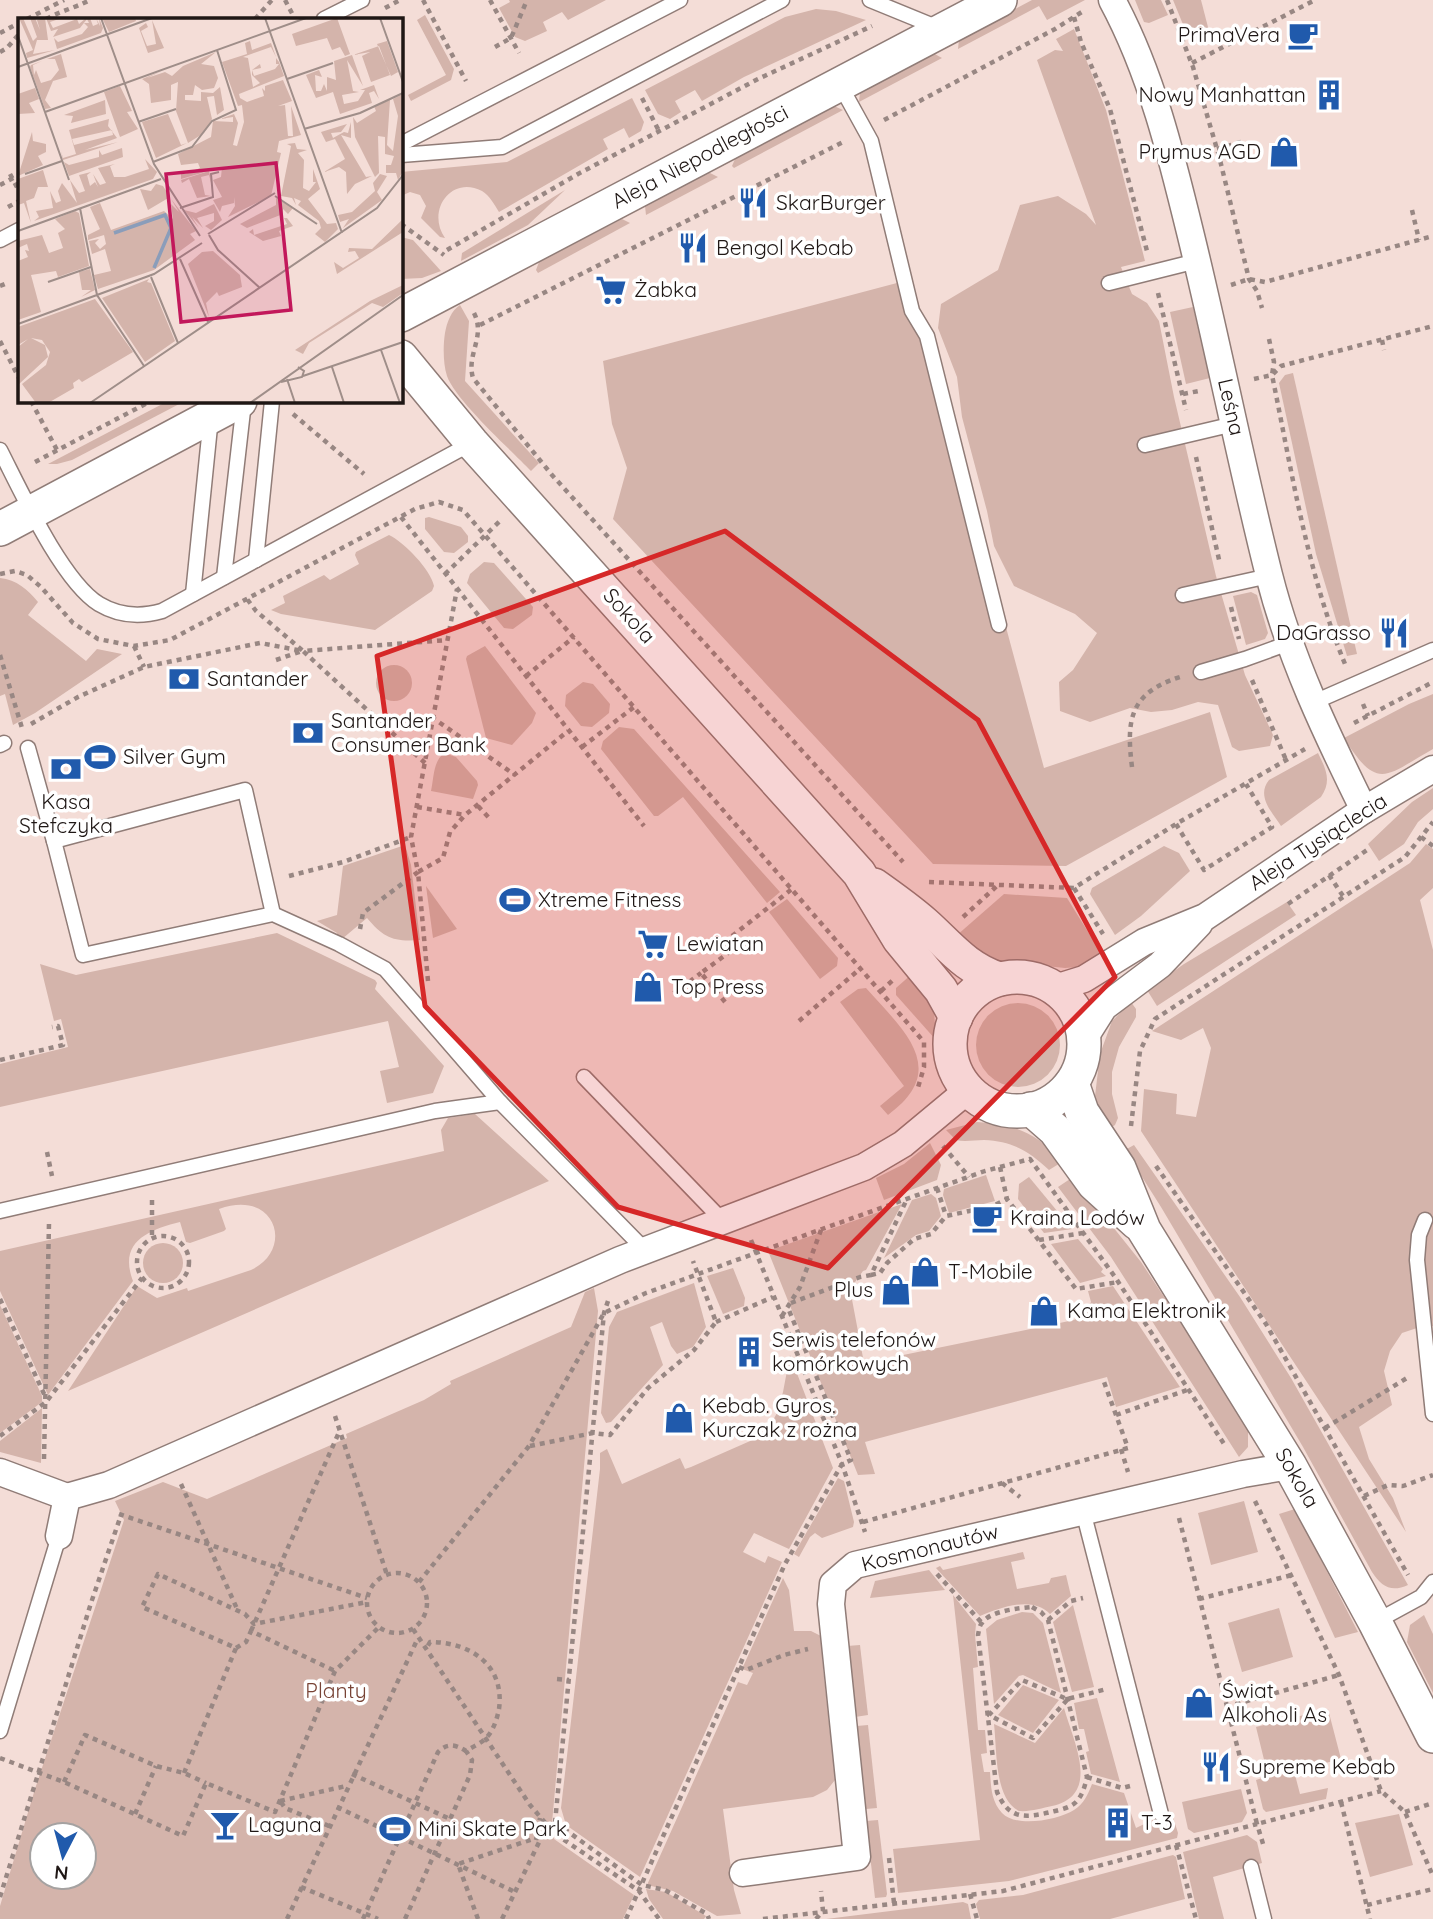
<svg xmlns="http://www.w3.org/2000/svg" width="1433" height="1919" font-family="Quicksand,sans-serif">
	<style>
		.green { fill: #d4b4ab; fill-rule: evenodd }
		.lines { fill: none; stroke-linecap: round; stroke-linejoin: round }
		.service-casing { stroke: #907c77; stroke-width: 17 }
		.minor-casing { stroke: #907c77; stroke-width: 29 }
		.tertiary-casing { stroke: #907c77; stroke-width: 36 }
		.path { stroke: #988783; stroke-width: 4.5; stroke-dasharray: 5 5; stroke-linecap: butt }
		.service { stroke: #fff; stroke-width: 14 }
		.minor { stroke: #fff; stroke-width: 26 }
		.tertiary { stroke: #fff; stroke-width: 33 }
		.marked { fill: #d62828; fill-opacity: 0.2; stroke: #d62828; stroke-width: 5; stroke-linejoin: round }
		.labels { text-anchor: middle; stroke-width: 7; stroke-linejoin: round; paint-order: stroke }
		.poi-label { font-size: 21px; fill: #1f1715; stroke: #fff; text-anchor: start }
		.street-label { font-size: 21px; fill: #1f1715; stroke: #fff }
		.park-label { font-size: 21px; fill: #784335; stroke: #fff }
		.inset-river { fill: none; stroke: #8a9dba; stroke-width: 3.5 }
		.inset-road { fill: none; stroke: #9f8e89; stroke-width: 2 }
		.view { fill: #c2185b; fill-opacity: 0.15; stroke: #c2185b; stroke-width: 3.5 }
		.inset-edge { fill: none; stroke: #1f1715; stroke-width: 3.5 }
	</style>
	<rect width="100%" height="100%" fill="#f4ddd7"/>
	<g class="green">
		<path d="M 509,0 L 606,0 L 568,20 L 562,12 L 543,22 L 547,31 L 525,41 L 515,37 L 499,8 L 510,2 Z"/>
		<path d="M 1032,0 L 1085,0 L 1047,20 L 1039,6 L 958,49 L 959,39 Z"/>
		<path d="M 1135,0 L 1161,0 L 1168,15 L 1149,23 L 1144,22 Z"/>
		<path d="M 1173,0 L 1201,0 L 1210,35 L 1191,44 Z"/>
		<path d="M 816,9 L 836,11 L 866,20 L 744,77 L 702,101 L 695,90 L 675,101 L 681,112 L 670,119 L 658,114 L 645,90 L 785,17 Z"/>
		<path d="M 425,15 L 454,69 L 451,80 L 411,101 L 408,95 L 446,75 L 417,20 Z"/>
		<path d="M 1074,29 L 1106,110 L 1145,261 L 1121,267 L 1132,294 L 1147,303 L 1159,321 L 1174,397 L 1216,576 L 1245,675 L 1273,735 L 1270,746 L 1239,751 L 1232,747 L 1218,705 L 1198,702 L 1172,710 L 1151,712 L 1130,708 L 1090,722 L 1060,711 L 1059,682 L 1073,670 L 1097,633 L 1075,614 L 1014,586 L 994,546 L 987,511 L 962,417 L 957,377 L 938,328 L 941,304 L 998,270 L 1020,205 L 1058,196 L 1086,214 L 1096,225 L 1037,60 L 1055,50 L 1063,51 L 1056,39 Z"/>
		<path d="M 933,53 L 942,58 L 859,102 L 860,92 Z"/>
		<path d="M 632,98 L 644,122 L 641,131 L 629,138 L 624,128 L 603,139 L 608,149 L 499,212 C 494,204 490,196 482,191 C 451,175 426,211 445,238 L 440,237 L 421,218 L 426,206 L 420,195 L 410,192 L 401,196 L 401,189 L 404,185 L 401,182 L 401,172 L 507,162 Z"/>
		<path d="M 834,106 L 843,110 L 734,168 L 732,166 L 735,159 Z"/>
		<path d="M 708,172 L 718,177 L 646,215 L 645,206 L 648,203 Z"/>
		<path d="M 565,190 L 528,225 L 461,261 L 462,253 Z"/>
		<path d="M 622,219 L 630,223 L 538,273 L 536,270 L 539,262 Z"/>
		<path d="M 401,237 L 413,240 L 441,271 L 422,278 L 401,279 Z"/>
		<path d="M 912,279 L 1044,768 L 1210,712 L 1227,777 L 1066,866 L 933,864 L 613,519 L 627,468 L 612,424 L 603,361 Z"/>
		<path d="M 460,305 L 469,321 L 465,381 L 539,463 L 531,471 C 511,450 456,401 447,376 C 443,364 443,345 445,333 C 447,322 451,311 460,305 Z"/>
		<path d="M 1193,307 L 1210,378 L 1186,384 L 1170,312 Z"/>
		<path d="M 1293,373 L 1357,654 L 1347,656 L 1316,554 L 1279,383 L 1285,375 Z"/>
		<path d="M 168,401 L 185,401 L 72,460 L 57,464 L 48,464 Z"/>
		<path d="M 429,517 L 461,527 L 468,536 L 468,542 L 454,553 L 444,552 L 425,529 L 425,518 Z"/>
		<path d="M 389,535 C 404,542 431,570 434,586 L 432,591 L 375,630 L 281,614 L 271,610 L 285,603 L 283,596 L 324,575 L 330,580 L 359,564 L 355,555 L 356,552 Z"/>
		<path d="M 484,562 L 494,563 L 533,607 L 532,615 L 513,629 L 504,628 L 467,583 L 470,574 Z"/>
		<path d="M 0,578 C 17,580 27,589 38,602 L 28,615 L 86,661 L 97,649 L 122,654 L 35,713 L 13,725 L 5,694 L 0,696 Z"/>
		<path d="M 1251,592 L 1257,595 L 1268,633 L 1265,639 L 1246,645 L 1233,596 Z"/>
		<path d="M 485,646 L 536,713 L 532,723 L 512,745 L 486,738 L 466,659 L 467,656 Z"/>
		<circle cx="394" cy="683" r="18"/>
		<path d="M 583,682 L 593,684 L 610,704 L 609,713 L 592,727 L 581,726 L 565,706 L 566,695 Z"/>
		<path d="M 1433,694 L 1433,749 C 1385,776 1378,792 1344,738 L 1409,704 Z"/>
		<path d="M 619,727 L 634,729 L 780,892 L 767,903 L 683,797 L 658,816 L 654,816 L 601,749 L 603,741 Z"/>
		<path d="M 444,753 L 456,757 L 477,781 L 478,785 L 473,799 L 431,791 C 434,777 433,762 444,753 Z"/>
		<path d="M 1318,753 C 1326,769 1332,781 1321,797 L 1281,826 C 1272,812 1256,796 1269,780 Z"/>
		<path d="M 1433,788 L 1433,809 L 1418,822 L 1404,844 L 1379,861 L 1368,844 L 1412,802 Z"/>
		<path d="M 1426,844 L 1433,849 L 1433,888 L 1420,900 L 1433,950 L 1433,1326 L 1417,1328 L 1402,1333 L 1390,1351 L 1384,1371 L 1392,1405 L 1359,1427 L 1369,1459 L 1393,1498 L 1406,1532 L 1141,1131 L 1144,1089 L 1177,1094 L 1176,1114 L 1196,1117 L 1211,1048 L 1203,1028 L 1181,1040 L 1152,1031 L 1410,863 Z"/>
		<path d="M 405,845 L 411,865 L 420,940 C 393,942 384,938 367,918 L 342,939 L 337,937 L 337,933 L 317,921 L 337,915 L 343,866 Z"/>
		<path d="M 1164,846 L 1179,853 L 1190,871 L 1141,916 L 1115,935 L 1090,894 L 1092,888 Z"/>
		<path d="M 426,886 L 457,929 L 433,938 Z"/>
		<path d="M 1004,894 L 1067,898 L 1103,956 L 1079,967 L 1065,968 L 996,961 L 985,957 L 956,936 Z"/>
		<path d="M 787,899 L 838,958 L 837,966 L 820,979 L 769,912 Z"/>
		<path d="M 1287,902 L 1296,915 L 1157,1006 L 1147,990 L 1184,964 Z"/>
		<path d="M 277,933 L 375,980 L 377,983 L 375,989 L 444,1066 L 433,1093 L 387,1103 L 380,1071 L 399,1067 L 388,1021 L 0,1107 L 0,1064 L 68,1047 L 61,1019 L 54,1021 L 40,964 L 76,975 Z"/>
		<path d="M 913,973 L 934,1009 L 936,1040 L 896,995 L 896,988 Z"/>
		<path d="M 866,988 C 903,1030 951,1069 888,1115 L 880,1106 L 904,1086 L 840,1002 L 858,989 Z"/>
		<path d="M 1131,1002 L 1136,1009 L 1136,1017 L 1119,1047 L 1112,1072 L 1112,1094 L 1118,1118 L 1115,1125 L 1107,1130 L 1097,1107 L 1095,1096 L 1100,1054 L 1112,1021 Z"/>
		<circle cx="1018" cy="1045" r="42"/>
		<path d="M 475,1114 L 549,1181 L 68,1391 L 137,1286 L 157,1298 L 187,1288 L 188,1291 L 251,1270 C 295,1250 276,1188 219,1209 L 226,1229 L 224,1231 L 190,1243 L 186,1242 L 180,1222 C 148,1230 118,1242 133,1281 L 48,1395 L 0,1291 L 0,1251 L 444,1151 L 441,1130 L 448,1118 Z"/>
		<path d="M 977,1122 C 1015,1124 1037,1133 1062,1162 L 1049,1170 C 1029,1151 1012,1141 984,1140 C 974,1140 965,1142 956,1140 L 946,1130 Z"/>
		<path d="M 930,1143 L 941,1165 L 937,1180 L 884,1200 L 876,1178 L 904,1164 Z"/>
		<path d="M 1134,1145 L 1240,1297 L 1291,1378 L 1408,1585 C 1391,1593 1381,1586 1372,1572 L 1303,1447 L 1161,1207 L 1125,1150 Z"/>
		<path d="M 986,1175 L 995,1201 L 949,1213 L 943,1195 L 944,1189 Z"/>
		<path d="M 1029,1177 L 1072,1229 L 1044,1233 L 1018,1199 L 1019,1184 Z"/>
		<path d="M 1073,1177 L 1141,1262 L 1207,1362 L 1248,1431 L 1248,1447 L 1239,1457 L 1111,1257 L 1058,1187 Z"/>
		<path d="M 931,1194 L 936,1198 L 941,1216 L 929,1231 L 916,1235 L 884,1258 L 912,1200 Z"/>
		<path d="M 902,1204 L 866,1270 L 863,1271 L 850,1289 L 864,1363 L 1074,1320 L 1084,1314 L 1091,1302 L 1088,1291 L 1113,1286 L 1180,1387 L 1116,1407 L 1107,1377 L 865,1442 L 875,1474 L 858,1475 L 768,1251 Z"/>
		<path d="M 1078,1239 L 1103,1269 L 1101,1272 L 1106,1276 L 1080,1283 L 1051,1244 Z"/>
		<circle cx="163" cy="1263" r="20"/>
		<path d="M 733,1268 L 745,1298 L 744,1306 L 723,1314 L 707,1276 Z"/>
		<path d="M 694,1283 L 706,1327 L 693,1347 L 677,1354 L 671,1346 L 662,1322 L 650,1327 L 663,1365 L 611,1422 L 606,1423 L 601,1413 L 609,1327 L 617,1312 Z"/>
		<path d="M 594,1288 L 598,1311 L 552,1823 L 554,1839 L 634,1895 L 623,1919 L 0,1919 L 0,1906 L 35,1789 L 124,1520 L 115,1501 L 163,1482 L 207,1499 L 347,1438 L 346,1434 L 424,1400 L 451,1384 L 450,1381 L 571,1327 L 585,1292 ZM 42,1835 L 84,1835 L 84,1877 L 42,1877 Z"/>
		<path d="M 0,1305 L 42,1396 L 42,1402 L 0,1433 Z"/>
		<path d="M 790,1355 L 833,1468 L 789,1549 L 754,1533 L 743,1552 L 765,1563 L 768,1556 L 782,1562 L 640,1877 L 566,1825 L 561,1808 L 600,1469 L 600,1453 L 607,1449 L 622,1484 L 680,1458 L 685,1469 L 691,1467 L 757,1438 L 767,1431 L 777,1413 L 783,1392 Z"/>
		<path d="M 42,1408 L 41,1463 L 0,1452 L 0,1441 Z"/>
		<path d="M 838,1478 L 844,1481 L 854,1522 L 853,1527 L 822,1538 L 815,1533 L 810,1537 L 799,1557 L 794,1554 Z"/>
		<path d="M 1244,1501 L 1258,1552 L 1211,1565 L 1198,1513 Z"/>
		<path d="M 1295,1509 L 1358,1632 L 1335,1638 L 1279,1514 Z"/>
		<path d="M 1023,1552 L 1025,1559 L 1011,1562 L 1017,1589 L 1049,1583 L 1051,1578 L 1066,1575 L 1071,1596 L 1050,1614 C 1032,1595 1000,1608 980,1616 L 936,1568 L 940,1566 L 943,1570 Z"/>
		<path d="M 929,1570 L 945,1590 L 870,1598 L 875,1581 Z"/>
		<path d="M 783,1578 L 789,1590 L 794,1631 L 811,1631 L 821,1636 L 823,1667 L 835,1780 L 827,1790 L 813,1797 L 723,1809 L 734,1890 L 741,1914 L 717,1916 L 673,1891 L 647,1885 L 738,1682 L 747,1685 L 753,1673 L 742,1669 Z"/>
		<path d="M 953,1595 L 976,1624 L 975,1635 L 978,1667 L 973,1668 L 978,1730 L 985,1730 L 987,1753 L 981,1754 L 984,1772 L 990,1772 C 991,1786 991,1801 1002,1813 C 1016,1828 1058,1820 1074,1810 C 1084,1804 1088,1794 1092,1784 L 1124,1793 L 1136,1828 L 1171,1811 L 1178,1833 L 1177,1838 L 1009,1881 L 898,1893 L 893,1849 L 980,1840 Z"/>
		<path d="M 1073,1605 L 1094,1687 L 1072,1692 L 1053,1622 Z"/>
		<path d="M 1279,1608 L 1293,1657 L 1242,1672 L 1228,1623 Z"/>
		<path d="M 1022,1612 L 1033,1613 L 1043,1623 L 1061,1693 L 1023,1675 L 1019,1676 L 994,1704 L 986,1629 L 997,1620 Z"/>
		<path d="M 1424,1615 L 1433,1634 L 1433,1693 L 1407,1642 L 1410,1625 Z"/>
		<path d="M 860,1645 L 868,1715 L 855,1717 L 847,1646 Z"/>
		<path d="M 1023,1685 L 1059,1700 L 1033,1733 L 998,1715 Z"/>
		<path d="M 1097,1698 L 1120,1782 L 1091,1774 L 1086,1752 L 1089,1751 L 1084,1729 L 1079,1729 L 1074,1703 Z"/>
		<path d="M 1064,1708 C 1073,1741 1102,1795 1052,1806 C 1042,1808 1030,1812 1019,1811 C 994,1799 997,1749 994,1724 L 1035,1743 Z"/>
		<path d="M 1328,1709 L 1341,1759 L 1294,1771 L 1300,1794 L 1328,1788 L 1326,1799 L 1266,1812 L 1263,1809 L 1256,1780 L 1268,1776 L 1256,1727 Z"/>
		<path d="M 868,1725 L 877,1808 L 866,1809 L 857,1726 Z"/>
		<path d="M 1241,1789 L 1247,1813 L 1242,1822 L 1194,1833 L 1188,1829 L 1182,1802 Z"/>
		<path d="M 1399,1814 L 1413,1865 L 1370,1877 L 1355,1823 Z"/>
		<path d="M 878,1820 L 887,1894 L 886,1897 L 875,1898 L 866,1821 Z"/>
		<path d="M 1247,1835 L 1257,1842 L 1262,1863 L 1213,1877 L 1224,1919 L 1199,1919 L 1183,1852 Z"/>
		<path d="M 1173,1855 L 1176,1857 L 1185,1899 L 1110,1919 L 980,1919 L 976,1904 L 979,1900 L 1023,1895 Z"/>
		<path d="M 646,1889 L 666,1892 L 706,1916 L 704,1919 L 663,1919 L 649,1899 Z"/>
		<path d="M 963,1902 L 968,1904 L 971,1919 L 826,1919 Z"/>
	</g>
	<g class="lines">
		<g class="service-casing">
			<g id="service">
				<path d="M 870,0 L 941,29"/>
				<path d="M 324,19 L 362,0"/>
				<path d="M 839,83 L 871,141 L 912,311 L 927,336 L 999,625"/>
				<path d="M 401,144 L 680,0"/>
				<path d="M 401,155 L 502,147 L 782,0"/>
				<path d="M 0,240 L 19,230"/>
				<path d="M 1109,283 L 1197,261"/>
				<path d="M 1145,445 L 1234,424"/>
				<path d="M 0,450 C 21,491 62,581 99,604 C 119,616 141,617 162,611 L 472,443"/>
				<path d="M 256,560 L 272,401"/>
				<path d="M 224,577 L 244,402"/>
				<path d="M 193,594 L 211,417"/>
				<path d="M 1183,595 L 1269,576"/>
				<path d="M 1201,672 L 1245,659 L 1289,643"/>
				<path d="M 1312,703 L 1433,650"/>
				<path d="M 0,745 L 4,743"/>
				<path d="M 28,748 L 54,841"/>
				<path d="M 273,914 L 245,790 L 54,841 L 83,955 L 273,914 L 339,944 L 385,969 L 500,1102 L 645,1250"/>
				<path d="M 584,1077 L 722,1220"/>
				<path d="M 0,1211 L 435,1111 L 500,1102"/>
				<path d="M 1425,1220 L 1419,1235 L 1417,1260 L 1433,1414"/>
				<path d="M 1083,1511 L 1161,1814"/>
				<path d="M 1375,1622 L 1421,1597 L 1433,1582"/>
				<path d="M 0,1731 L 59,1536"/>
				<path d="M 1251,1867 L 1264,1919"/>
			</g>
		</g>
		<g class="minor-casing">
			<g id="minor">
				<path d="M 1112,0 C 1152,74 1172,158 1192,240 C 1219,351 1241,464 1269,575 C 1290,658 1326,733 1364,810"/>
				<path d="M 1055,988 L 1084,979 L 1144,942 L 1205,917 L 1364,810 L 1433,769"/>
				<path d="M 1085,1037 L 1104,1007 L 1160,965 L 1199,924"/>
				<path d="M 0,1472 L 67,1497"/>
				<path d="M 59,1536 L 67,1497 L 109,1485 L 620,1260 L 864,1167 L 903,1144 L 968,1090"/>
				<path d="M 743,1873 L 857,1857 L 831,1604 L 833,1584 L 855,1565 L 1243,1474 L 1290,1466"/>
			</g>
		</g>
		<g class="tertiary-casing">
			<g id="tertiary">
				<path d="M 401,315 L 1000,0"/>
				<path d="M 401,357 L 472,443 L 859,873 L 899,939 L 941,990 L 956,1017"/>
				<path d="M 0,529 L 240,401"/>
				<path d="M 874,885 C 891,897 908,909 924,923 C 949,945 965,968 999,979"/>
				<circle cx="1017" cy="1044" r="67"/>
				<path d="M 1072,1083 L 1082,1112 L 1119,1168 L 1144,1230 L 1290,1466 L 1375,1622 L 1433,1736"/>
				<path d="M 1031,1109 L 1055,1130 L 1094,1184 L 1137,1223"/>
			</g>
		</g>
		<g class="path">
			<path d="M 285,0 L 295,19"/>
			<path d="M 423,0 L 466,81"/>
			<path d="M 490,0 L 519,53"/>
			<path d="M 1167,0 L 1193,67 L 1219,156 L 1249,279 L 1257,291 L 1262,308"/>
			<path d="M 385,8 L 400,0"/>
			<path d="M 1074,17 L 1081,42 L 1110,109 L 1147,251"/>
			<path d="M 27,19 L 64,0"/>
			<path d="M 46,19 C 61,11 74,8 90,0"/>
			<path d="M 255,19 L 272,0"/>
			<path d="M 0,33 L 19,23"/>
			<path d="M 495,47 L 511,38 L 527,0"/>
			<path d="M 0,52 L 7,48 L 19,34"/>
			<path d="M 1192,63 L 1315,0"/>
			<path d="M 642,98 L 659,131"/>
			<path d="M 884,120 L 1055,29 L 1085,10"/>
			<path d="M 1217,149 L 1241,142"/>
			<path d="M 10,174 L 19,191"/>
			<path d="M 0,185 L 19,175"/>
			<path d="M 8,207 L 19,201"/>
			<path d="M 1412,210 L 1419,240"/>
			<path d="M 401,224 L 444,255"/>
			<path d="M 447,250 L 578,174 L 758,79 L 872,26"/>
			<path d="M 1231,285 L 1249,279 L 1265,282 L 1433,236"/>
			<path d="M 0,286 L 5,284"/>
			<path d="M 1158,293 L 1186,410"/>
			<path d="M 474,313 C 486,337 466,354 473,378 L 552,475 L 903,862"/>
			<path d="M 480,325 L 845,141"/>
			<path d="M 1269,339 L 1274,362 L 1272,375 C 1292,472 1307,572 1345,664"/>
			<path d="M 1382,340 L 1384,350"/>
			<path d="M 0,341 L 19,378"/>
			<path d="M 1254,379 L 1272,375 L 1281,366 L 1433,326"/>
			<path d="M 1183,394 L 1199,391"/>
			<path d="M 31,401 L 57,450"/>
			<path d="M 293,414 L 364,474"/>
			<path d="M 1196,457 L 1220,564"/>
			<path d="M 35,462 L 151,401"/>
			<path d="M 401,517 L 644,826"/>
			<path d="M 0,574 L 15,571 L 27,575 L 41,587 L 73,623 L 98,639 L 134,646 L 170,640 L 415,509 L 439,502 L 463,510 L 924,1042 L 924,1067 L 917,1091"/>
			<path d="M 445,574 L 500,521"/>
			<path d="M 1231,607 L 1239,639"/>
			<path d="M 134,646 L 144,667"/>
			<path d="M 0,655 L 22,728"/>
			<path d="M 276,660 L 302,651"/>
			<path d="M 526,676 L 574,637"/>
			<path d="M 1252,680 L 1286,760"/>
			<path d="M 1363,704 L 1368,716"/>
			<path d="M 381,722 L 433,718 L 515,775"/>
			<path d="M 1354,723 L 1433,682"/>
			<path d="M 31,724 L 78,697 L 144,667 L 260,643 L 303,651 L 256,611 L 247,599"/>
			<path d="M 582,747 L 634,707"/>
			<path d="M 425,763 L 303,651 L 447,640"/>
			<path d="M 1132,767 C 1126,719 1130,693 1180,677"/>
			<path d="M 478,806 L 490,819"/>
			<path d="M 417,807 L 465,815"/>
			<path d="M 1176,824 L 1204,870 L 1272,827 L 1246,784"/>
			<path d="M 1421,837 L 1433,846"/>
			<path d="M 1329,875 L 1343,896"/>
			<path d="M 289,876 L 343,862 L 411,837"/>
			<path d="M 929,882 L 1074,888 L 1176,824 L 1305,749"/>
			<path d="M 1074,888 L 1103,934"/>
			<path d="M 1288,904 L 1370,848"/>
			<path d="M 963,917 L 998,885"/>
			<path d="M 360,929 L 363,913 L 418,872 L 411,837 L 457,589"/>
			<path d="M 732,936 L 792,889"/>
			<path d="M 428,981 L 418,872 L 443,858 L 450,832 L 465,815 L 568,731"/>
			<path d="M 674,990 L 676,992 L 701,973"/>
			<path d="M 881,991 L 893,980"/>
			<path d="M 725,1002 L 701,973 L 739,945"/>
			<path d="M 799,1021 L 861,968"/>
			<path d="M 0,1060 L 63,1045 L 58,1026 L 52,1027"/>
			<path d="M 1131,1126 L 1140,1051 L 1155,1019 L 1405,857 L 1433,822"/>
			<path d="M 943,1146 L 969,1177"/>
			<path d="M 47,1152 L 52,1176"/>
			<path d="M 1156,1166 L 1266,1324 L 1408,1575"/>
			<path d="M 1000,1167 L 1007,1199 L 1076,1289 L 1118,1282"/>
			<path d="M 937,1188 L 946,1216"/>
			<path d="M 152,1200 L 152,1239"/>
			<circle cx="163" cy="1262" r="26"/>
			<path d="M 751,1240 L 842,1464 L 865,1532"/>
			<path d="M 1039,1240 L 1083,1233"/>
			<path d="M 871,1275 L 880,1273 L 887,1263 L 914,1239 L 931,1234 L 946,1216 L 993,1206 L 1007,1199"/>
			<path d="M 0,1299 L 45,1396"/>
			<path d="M 791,1303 L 860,1277 L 871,1275 L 906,1201"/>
			<path d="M 782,1316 L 800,1287 L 821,1230"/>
			<path d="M 716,1322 L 773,1297"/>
			<path d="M 1116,1415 L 1190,1389"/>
			<path d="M 335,1416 L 387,1575"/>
			<path d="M 1325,1428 L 1407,1378"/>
			<path d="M 0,1436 L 46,1402 L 142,1278"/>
			<path d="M 530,1446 L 593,1433 L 610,1435 L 648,1388 L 694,1350 L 716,1322 L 693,1261"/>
			<path d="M 1121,1449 L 1128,1472"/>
			<path d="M 44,1459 L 49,1223"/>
			<path d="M 1002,1483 L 1020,1497"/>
			<path d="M 181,1484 L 238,1611"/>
			<path d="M 1364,1496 L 1388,1485 L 1403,1486 L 1433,1475"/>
			<path d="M 1255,1501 L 1339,1675 L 1381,1791 L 1405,1812 L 1433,1876"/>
			<path d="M 119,1514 L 367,1598"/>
			<path d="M 1179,1518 L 1257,1824 L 1381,1791"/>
			<path d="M 863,1522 L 1128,1448 L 1104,1382"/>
			<circle cx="397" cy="1603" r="30"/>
			<path d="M 937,1574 L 982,1623"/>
			<path d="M 419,1582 L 529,1446 L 604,1313 L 646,1293 L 822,1229 L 985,1171 L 1030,1159 L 1115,1277 L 1226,1447"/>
			<path d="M 1199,1599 L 1292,1575"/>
			<path d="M 1032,1607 L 1041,1612 L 1048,1620 L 1087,1777 C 1085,1785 1083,1795 1076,1802 C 1070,1808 1059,1810 1051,1812 C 1025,1818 1009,1820 997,1792 L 978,1635 C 979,1631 979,1626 982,1623 C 989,1611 1020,1608 1032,1607 Z"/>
			<path d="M 1048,1620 L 1071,1601 L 1083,1598"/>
			<path d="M 413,1629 L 530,1805 L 554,1833 L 639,1891 L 659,1919"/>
			<path d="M 251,1631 L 340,1430"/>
			<path d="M 236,1648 L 246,1642 L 251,1631 L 335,1671"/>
			<path d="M 739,1667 L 746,1670 L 784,1655 L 808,1649"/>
			<path d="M 557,1679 L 569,1680"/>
			<path d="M 1067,1700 L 1033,1738 L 989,1715 L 1022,1680 L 1067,1699 L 1107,1689"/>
			<path d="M 1226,1707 L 1339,1675"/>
			<path d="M 0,1758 L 64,1782 L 183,1836 L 206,1783 L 275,1812 L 335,1671 L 379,1627"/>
			<path d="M 184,1773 L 236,1648 L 142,1607 L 158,1574 L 245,1614 L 254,1624 L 367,1602"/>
			<path d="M 352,1774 L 450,1819"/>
			<path d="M 1087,1777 L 1122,1788 L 1130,1786"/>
			<path d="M 64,1782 L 85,1735 L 156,1766 L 184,1773 L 206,1783"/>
			<path d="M 280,1801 L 346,1786"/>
			<path d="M 281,1802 L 285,1808 L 329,1826"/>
			<path d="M 1341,1802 L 1370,1919"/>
			<path d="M 337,1807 L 515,1892"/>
			<path d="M 1405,1812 L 1433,1803"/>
			<path d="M 135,1814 L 156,1766"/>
			<path d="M 556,1823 L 642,1885 L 665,1890 L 707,1914 L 709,1919"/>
			<path d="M 554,1833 L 604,1313 L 609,1298"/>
			<path d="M 536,1840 L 540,1818"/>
			<path d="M 1176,1845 L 1196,1919"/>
			<path d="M 889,1858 L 894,1903"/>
			<path d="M 301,1887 L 378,1919"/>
			<path d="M 970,1894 L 977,1919"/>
			<path d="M 0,1897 L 91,1603 L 121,1515"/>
			<path d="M 1367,1905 L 1433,1889"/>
			<path d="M 287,1919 L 418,1638"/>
			<path d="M 363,1919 L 438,1752 C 447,1743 455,1744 466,1751"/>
			<path d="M 405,1919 L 470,1775 L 472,1760 L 466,1751 C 472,1747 480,1744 485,1739 C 493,1732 497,1719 499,1709 C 505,1665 470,1642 430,1642 L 426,1649"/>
			<path d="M 478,1919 L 458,1864 L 542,1836 L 547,1825"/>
			<path d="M 502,1919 L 542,1836 L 554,1833"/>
			<path d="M 626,1919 L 785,1564 L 842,1464 L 851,1460 L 788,1308"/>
			<path d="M 763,1919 L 1003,1891 L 1257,1824 L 1264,1847"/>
			<path d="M 816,1919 L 823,1911 L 821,1891"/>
		</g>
		<use href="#service" class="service"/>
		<use href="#minor" class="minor"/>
		<use href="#tertiary" class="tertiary"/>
	</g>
	<path class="marked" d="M 725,531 L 978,720 L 1115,977 L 828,1268 L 618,1207 L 425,1006 L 377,656 Z"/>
	<defs>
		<g id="cafe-bare" transform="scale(2.415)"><path d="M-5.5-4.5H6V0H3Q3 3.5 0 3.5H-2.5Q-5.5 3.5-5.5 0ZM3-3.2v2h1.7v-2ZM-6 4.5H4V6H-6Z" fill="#205aac" stroke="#fff" stroke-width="2.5" paint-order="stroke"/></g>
		<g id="building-bare" transform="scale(2.415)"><path d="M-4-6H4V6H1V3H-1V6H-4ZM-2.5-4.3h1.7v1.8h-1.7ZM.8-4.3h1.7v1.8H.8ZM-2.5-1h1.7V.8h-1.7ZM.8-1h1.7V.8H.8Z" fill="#205aac" stroke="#fff" stroke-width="2.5" paint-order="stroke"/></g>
		<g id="shop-bare" transform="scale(2.415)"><path d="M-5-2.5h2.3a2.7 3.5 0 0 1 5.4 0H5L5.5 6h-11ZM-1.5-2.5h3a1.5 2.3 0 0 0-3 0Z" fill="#205aac" stroke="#fff" stroke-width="2.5" paint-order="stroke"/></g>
		<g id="restaurant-bare" transform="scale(2.415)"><path d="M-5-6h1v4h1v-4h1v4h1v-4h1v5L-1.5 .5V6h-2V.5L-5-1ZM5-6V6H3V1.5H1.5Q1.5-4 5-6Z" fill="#205aac" stroke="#fff" stroke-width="2.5" paint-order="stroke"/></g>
		<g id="supermarket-bare" transform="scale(2.415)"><path d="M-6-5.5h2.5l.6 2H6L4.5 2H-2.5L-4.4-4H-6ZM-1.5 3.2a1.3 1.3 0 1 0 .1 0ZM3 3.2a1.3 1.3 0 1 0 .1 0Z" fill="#205aac" stroke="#fff" stroke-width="2.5" paint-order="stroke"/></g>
		<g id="bank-bare" transform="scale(2.415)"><path d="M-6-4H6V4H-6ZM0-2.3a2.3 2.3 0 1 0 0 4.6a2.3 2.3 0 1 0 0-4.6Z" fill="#205aac" stroke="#fff" stroke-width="2.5" paint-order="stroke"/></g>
		<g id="stadium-bare" transform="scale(2.415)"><path d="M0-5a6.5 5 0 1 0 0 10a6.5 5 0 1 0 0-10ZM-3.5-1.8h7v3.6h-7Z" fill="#205aac" stroke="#fff" stroke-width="2.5" paint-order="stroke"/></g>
		<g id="bar-bare" transform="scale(2.415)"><path d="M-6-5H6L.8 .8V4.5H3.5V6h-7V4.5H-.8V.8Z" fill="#205aac" stroke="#fff" stroke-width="2.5" paint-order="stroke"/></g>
	</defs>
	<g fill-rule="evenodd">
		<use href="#cafe-bare" x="1303" y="35"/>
		<use href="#building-bare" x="1329" y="95"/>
		<use href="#shop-bare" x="1284" y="152"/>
		<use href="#restaurant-bare" x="753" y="203"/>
		<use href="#restaurant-bare" x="693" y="248"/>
		<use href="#supermarket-bare" x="611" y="290"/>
		<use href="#restaurant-bare" x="1394" y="633"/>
		<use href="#bank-bare" x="184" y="679"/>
		<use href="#bank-bare" x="308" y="733"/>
		<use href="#stadium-bare" x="100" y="757"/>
		<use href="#bank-bare" x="66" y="769"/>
		<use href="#stadium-bare" x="515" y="900"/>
		<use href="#supermarket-bare" x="653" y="944"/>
		<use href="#shop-bare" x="648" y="987"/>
		<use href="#cafe-bare" x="987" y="1218"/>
		<use href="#shop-bare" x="925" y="1272"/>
		<use href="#shop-bare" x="896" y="1290"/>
		<use href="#shop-bare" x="1044" y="1311"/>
		<use href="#building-bare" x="749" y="1352"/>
		<use href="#shop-bare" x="679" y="1418"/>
		<use href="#shop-bare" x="1199" y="1703"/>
		<use href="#restaurant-bare" x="1216" y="1767"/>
		<use href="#building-bare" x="1118" y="1823"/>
		<use href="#bar-bare" x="225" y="1825"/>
		<use href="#stadium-bare" x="395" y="1829"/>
	</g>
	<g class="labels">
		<g class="poi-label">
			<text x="1280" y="42" text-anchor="end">PrimaVera</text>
			<text x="1306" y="102" text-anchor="end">Nowy Manhattan</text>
			<text x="1261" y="159" text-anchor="end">Prymus AGD</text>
			<text x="776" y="210">SkarBurger</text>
			<text x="716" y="255">Bengol Kebab</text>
			<text x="634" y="297">Żabka</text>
			<text x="1371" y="640" text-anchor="end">DaGrasso</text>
			<text x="207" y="686">Santander</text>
			<text x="331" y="728">Santander<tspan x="331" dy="24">Consumer Bank</tspan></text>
			<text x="123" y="764">Silver Gym</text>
			<text x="66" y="809" text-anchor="middle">Kasa<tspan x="66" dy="24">Stefczyka</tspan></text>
			<text x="538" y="907">Xtreme Fitness</text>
			<text x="676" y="951">Lewiatan</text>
			<text x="671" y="994">Top Press</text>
			<text x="1010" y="1225">Kraina Lodów</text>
			<text x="948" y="1279">T-Mobile</text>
			<text x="873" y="1297" text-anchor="end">Plus</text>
			<text x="1067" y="1318">Kama Elektronik</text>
			<text x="772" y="1347">Serwis telefonów<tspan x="772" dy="24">komórkowych</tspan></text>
			<text x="702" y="1413">Kebab. Gyros.<tspan x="702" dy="24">Kurczak z rożna</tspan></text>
			<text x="1222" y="1698">Świat<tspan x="1222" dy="24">Alkoholi As</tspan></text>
			<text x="1239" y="1774">Supreme Kebab</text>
			<text x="1141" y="1830">T-3</text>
			<text x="248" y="1832">Laguna</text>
			<text x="418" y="1836">Mini Skate Park</text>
		</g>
		<g class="street-label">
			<text transform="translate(700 157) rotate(-28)" y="7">Aleja Niepodległości</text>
			<text transform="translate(1231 407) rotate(77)" y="7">Leśna</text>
			<text transform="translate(629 616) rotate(48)" y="7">Sokola</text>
			<text transform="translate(1318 842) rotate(-33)" y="7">Aleja Tysiąclecia</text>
			<text transform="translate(1297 1478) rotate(60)" y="7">Sokola</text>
			<text transform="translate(930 1548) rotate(-14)" y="7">Kosmonautów</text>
		</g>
		<g class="park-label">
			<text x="336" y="1698">Planty</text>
		</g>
	</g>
	<g transform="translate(18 18)">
		<rect width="385" height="385" fill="#f4ddd7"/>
		<path d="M 1,0 L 5,0 L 15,23 L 19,19 L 12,0 L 17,0 L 22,12 L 19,2 L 27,0 L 30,22 L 19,22 L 15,36 L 37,32 L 9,40 L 8,35 L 15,32 ZM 28,0 L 44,0 L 32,4 L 35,10 L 59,1 L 61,6 L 68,0 L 72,0 L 75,8 L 80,6 L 78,0 L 82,8 L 81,0 L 85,10 L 83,15 L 39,31 L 36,20 L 40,24 L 64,16 L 70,9 L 66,5 L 71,5 L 69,1 L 62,10 L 35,19 L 40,11 L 33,13 ZM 84,0 L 117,0 L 118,3 L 91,14 ZM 319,0 L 332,36 L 327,38 L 322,29 L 314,32 L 309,20 L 278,28 L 274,16 ZM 134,2 L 146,30 L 130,35 L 121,10 L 128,5 L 130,9 L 123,13 L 129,28 L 138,26 ZM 232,23 L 234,32 L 253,25 L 258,39 L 253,29 L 225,39 L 230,40 L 235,69 L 242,65 L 234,57 L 234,52 L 242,46 L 243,50 L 234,52 L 236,58 L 257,51 L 261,46 L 258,46 L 258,40 L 261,44 L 266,58 L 221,76 L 222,80 L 229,84 L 246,78 L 244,70 L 247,73 L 247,68 L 265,62 L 274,83 L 260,88 L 267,87 L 270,118 L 275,118 L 273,88 L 283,117 L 261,123 L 259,134 L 263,135 L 253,178 L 210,199 L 217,188 L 216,179 L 216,185 L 204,188 L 202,194 L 195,182 L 204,179 L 195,162 L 203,159 L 204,149 L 163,161 L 163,153 L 167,156 L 182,150 L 180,145 L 163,147 L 160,136 L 193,119 L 195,103 L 215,104 L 215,99 L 202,101 L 216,96 L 220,105 L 215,127 L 219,128 L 226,104 L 224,87 L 220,88 L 204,44 L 229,36 L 227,25 ZM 369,23 L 380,54 L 373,58 L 359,26 ZM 361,28 L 372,57 L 353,64 L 344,38 L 352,34 L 335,37 ZM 198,34 L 183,46 L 196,48 L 200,60 L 196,70 L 184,72 L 177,67 L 175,77 L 167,77 L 167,82 L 183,83 L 183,74 L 195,75 L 202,69 L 206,92 L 199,97 L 196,78 L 189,79 L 194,101 L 186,115 L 170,125 L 158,93 L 160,64 L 153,67 L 153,82 L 133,85 L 131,66 L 124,61 L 144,53 L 129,60 L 147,54 L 154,58 L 165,48 ZM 43,36 L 49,59 L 35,63 L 27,82 L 33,90 L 27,91 L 12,49 L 13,47 L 24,43 L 15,47 L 16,57 L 18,52 L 23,65 L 33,62 L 41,52 L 37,41 L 29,41 ZM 334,37 L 345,68 L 329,42 L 335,73 L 341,74 L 324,77 L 326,86 L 340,83 L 347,72 L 342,72 L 356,67 L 361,81 L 356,73 L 351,75 L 354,85 L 322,96 L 315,74 L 298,80 L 288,57 L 301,52 L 304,59 L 297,57 L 298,73 L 303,73 L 306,66 L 309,73 L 309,59 L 318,62 L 316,43 ZM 102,68 L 114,93 L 109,94 L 120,111 L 102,119 L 86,74 ZM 17,70 L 21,81 L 11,85 L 17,95 L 0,96 L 0,76 ZM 385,76 L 385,153 L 380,162 L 378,155 L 368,155 L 368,147 L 373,147 L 376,138 L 367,136 L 367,119 L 360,118 L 361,155 L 357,159 L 337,119 L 335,99 L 339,105 L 358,93 L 356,88 L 372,82 L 369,127 L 375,133 L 380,98 L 375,81 ZM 87,82 L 88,96 L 53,105 L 55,98 L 46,97 ZM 150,96 L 163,127 L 169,125 L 138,140 L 124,104 ZM 91,101 L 90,108 L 99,120 L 67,132 L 100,124 L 45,142 L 43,133 L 45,140 L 58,136 L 51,112 ZM 94,112 L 95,117 L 56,127 L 54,121 ZM 333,104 L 333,120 L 323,117 L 348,159 L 354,158 L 337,166 L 329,176 L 328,154 L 321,149 L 306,154 L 327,141 L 317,121 L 308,124 L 303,114 L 329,106 L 323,114 L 313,115 L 315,120 L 326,114 L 330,115 ZM 14,114 L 15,123 L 28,126 L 28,134 L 20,138 L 25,147 L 0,158 ZM 277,125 L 279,131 L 289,132 L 280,135 L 286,142 L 285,170 L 291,173 L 298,164 L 295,164 L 295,151 L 302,171 L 290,181 L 309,206 L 318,205 L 320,211 L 307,224 L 297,216 L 303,210 L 301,203 L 280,187 L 283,183 L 276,180 L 278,187 L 274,180 L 263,178 L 273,128 L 269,126 ZM 104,130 L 105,139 L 51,158 L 46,144 L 51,147 L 81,139 L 81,132 L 84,137 ZM 127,141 L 139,154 L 135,161 L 16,203 L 21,199 L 18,193 L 35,190 L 32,173 L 38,185 L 43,183 L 40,173 L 44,165 L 59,185 L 52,162 L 61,175 L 67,173 L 61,157 L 73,154 L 69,157 L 72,168 L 77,164 L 80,169 L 75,156 L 82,167 L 88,165 L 80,150 L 97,146 L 92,148 L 96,159 L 107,159 L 131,151 ZM 25,152 L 30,169 L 20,169 L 16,180 L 8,183 L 13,205 L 6,185 L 0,187 L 0,161 ZM 191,153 L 195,172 L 191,157 L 183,159 L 187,177 L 193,178 L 179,180 L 171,161 L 164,165 L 163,162 ZM 362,156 L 369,158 L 359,174 L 364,182 L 325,210 L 331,201 L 322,204 L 320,197 L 334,194 L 357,173 L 355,165 ZM 138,166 L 145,168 L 152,179 L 130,192 L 122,171 L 133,173 ZM 258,180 L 275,190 L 270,196 L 265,191 L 265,196 L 229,210 L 222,206 L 258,187 ZM 153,181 L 178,213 L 172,216 L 177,222 L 136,252 L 80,271 L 76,257 L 93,253 L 87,231 L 74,236 L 71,223 L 81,221 L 77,225 L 82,231 L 88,226 L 86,217 L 70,222 L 70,217 L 82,211 L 72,189 L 82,185 L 93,212 L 146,193 L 155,201 L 153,186 L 161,194 ZM 196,186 L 204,202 L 193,212 L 187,208 L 196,203 L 196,195 L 179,200 L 185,210 L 174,199 L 181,210 L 166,192 L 178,195 ZM 57,193 L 61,195 L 71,248 L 40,259 L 38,253 L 13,257 L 23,294 L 0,302 L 0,243 L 10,239 L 7,232 L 11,233 L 9,226 L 0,230 L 0,223 L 24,217 L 31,235 L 45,230 L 40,215 L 47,211 L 37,201 ZM 266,200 L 269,200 L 275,208 L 261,213 L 263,218 L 245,223 L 231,214 L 235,211 L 236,217 L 269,206 ZM 385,201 L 385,214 L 319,256 L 316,244 L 325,250 L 341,240 L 337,233 L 330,234 L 331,230 L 354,231 ZM 195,233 L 222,257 L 224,269 L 201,278 L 199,274 L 188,285 L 191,299 L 170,246 L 184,234 ZM 72,251 L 77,272 L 63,279 L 73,272 L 64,272 L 61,254 ZM 131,261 L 129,264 L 133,265 L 157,323 L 127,344 L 84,280 ZM 385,267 L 385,275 L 365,289 L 354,285 L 291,325 L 285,336 L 277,332 L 352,283 ZM 77,281 L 115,334 L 64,364 L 61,361 L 55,365 L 56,370 L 30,385 L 18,385 L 4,366 L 28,347 L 32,334 L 24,322 L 13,320 L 27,327 L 30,339 L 0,367 L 0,329 L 10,321 L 0,327 L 0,309 Z" fill="#d4b4ab" fill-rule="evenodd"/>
		<path class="inset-river" d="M 96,215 L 147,197 L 153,210 L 136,250"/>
		<path class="inset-road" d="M 83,0 L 136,146 L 182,218M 247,0 L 324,215M 362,0 L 385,64M 0,18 L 51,162M 0,49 L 134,0M 269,61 L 315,45M 27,94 L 288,0M 120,104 L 158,91M 286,111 L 342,95 L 385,75M 135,144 L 174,129 L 194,103 L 218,92 L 199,32M 7,156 L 44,143M 257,178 L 299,206M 62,190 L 79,277 L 126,348M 162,190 L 195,179 L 193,156 L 201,154M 0,213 L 143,161M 190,216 L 257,175M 191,217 L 200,232 L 242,270M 162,241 L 190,304M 133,259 L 160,325M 30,264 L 73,249M 0,306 L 136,256 L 184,225M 363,332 L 382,385M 314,349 L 326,385M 285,358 L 385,324M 269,361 L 277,385M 263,364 L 284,359 L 286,353 L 280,349M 72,385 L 359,190 L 385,157M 232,385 L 385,277"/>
		<path class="view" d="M 258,145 L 273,292 L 163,304 L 148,156 Z"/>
		<rect width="385" height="385" class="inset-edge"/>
	</g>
	<g transform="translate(63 1856) rotate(186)"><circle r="33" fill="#ffffff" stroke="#a5a2a1" stroke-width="2"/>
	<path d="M0-5L12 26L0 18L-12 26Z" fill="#205aac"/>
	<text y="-10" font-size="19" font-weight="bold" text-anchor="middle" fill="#1f1715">N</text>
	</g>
</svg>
